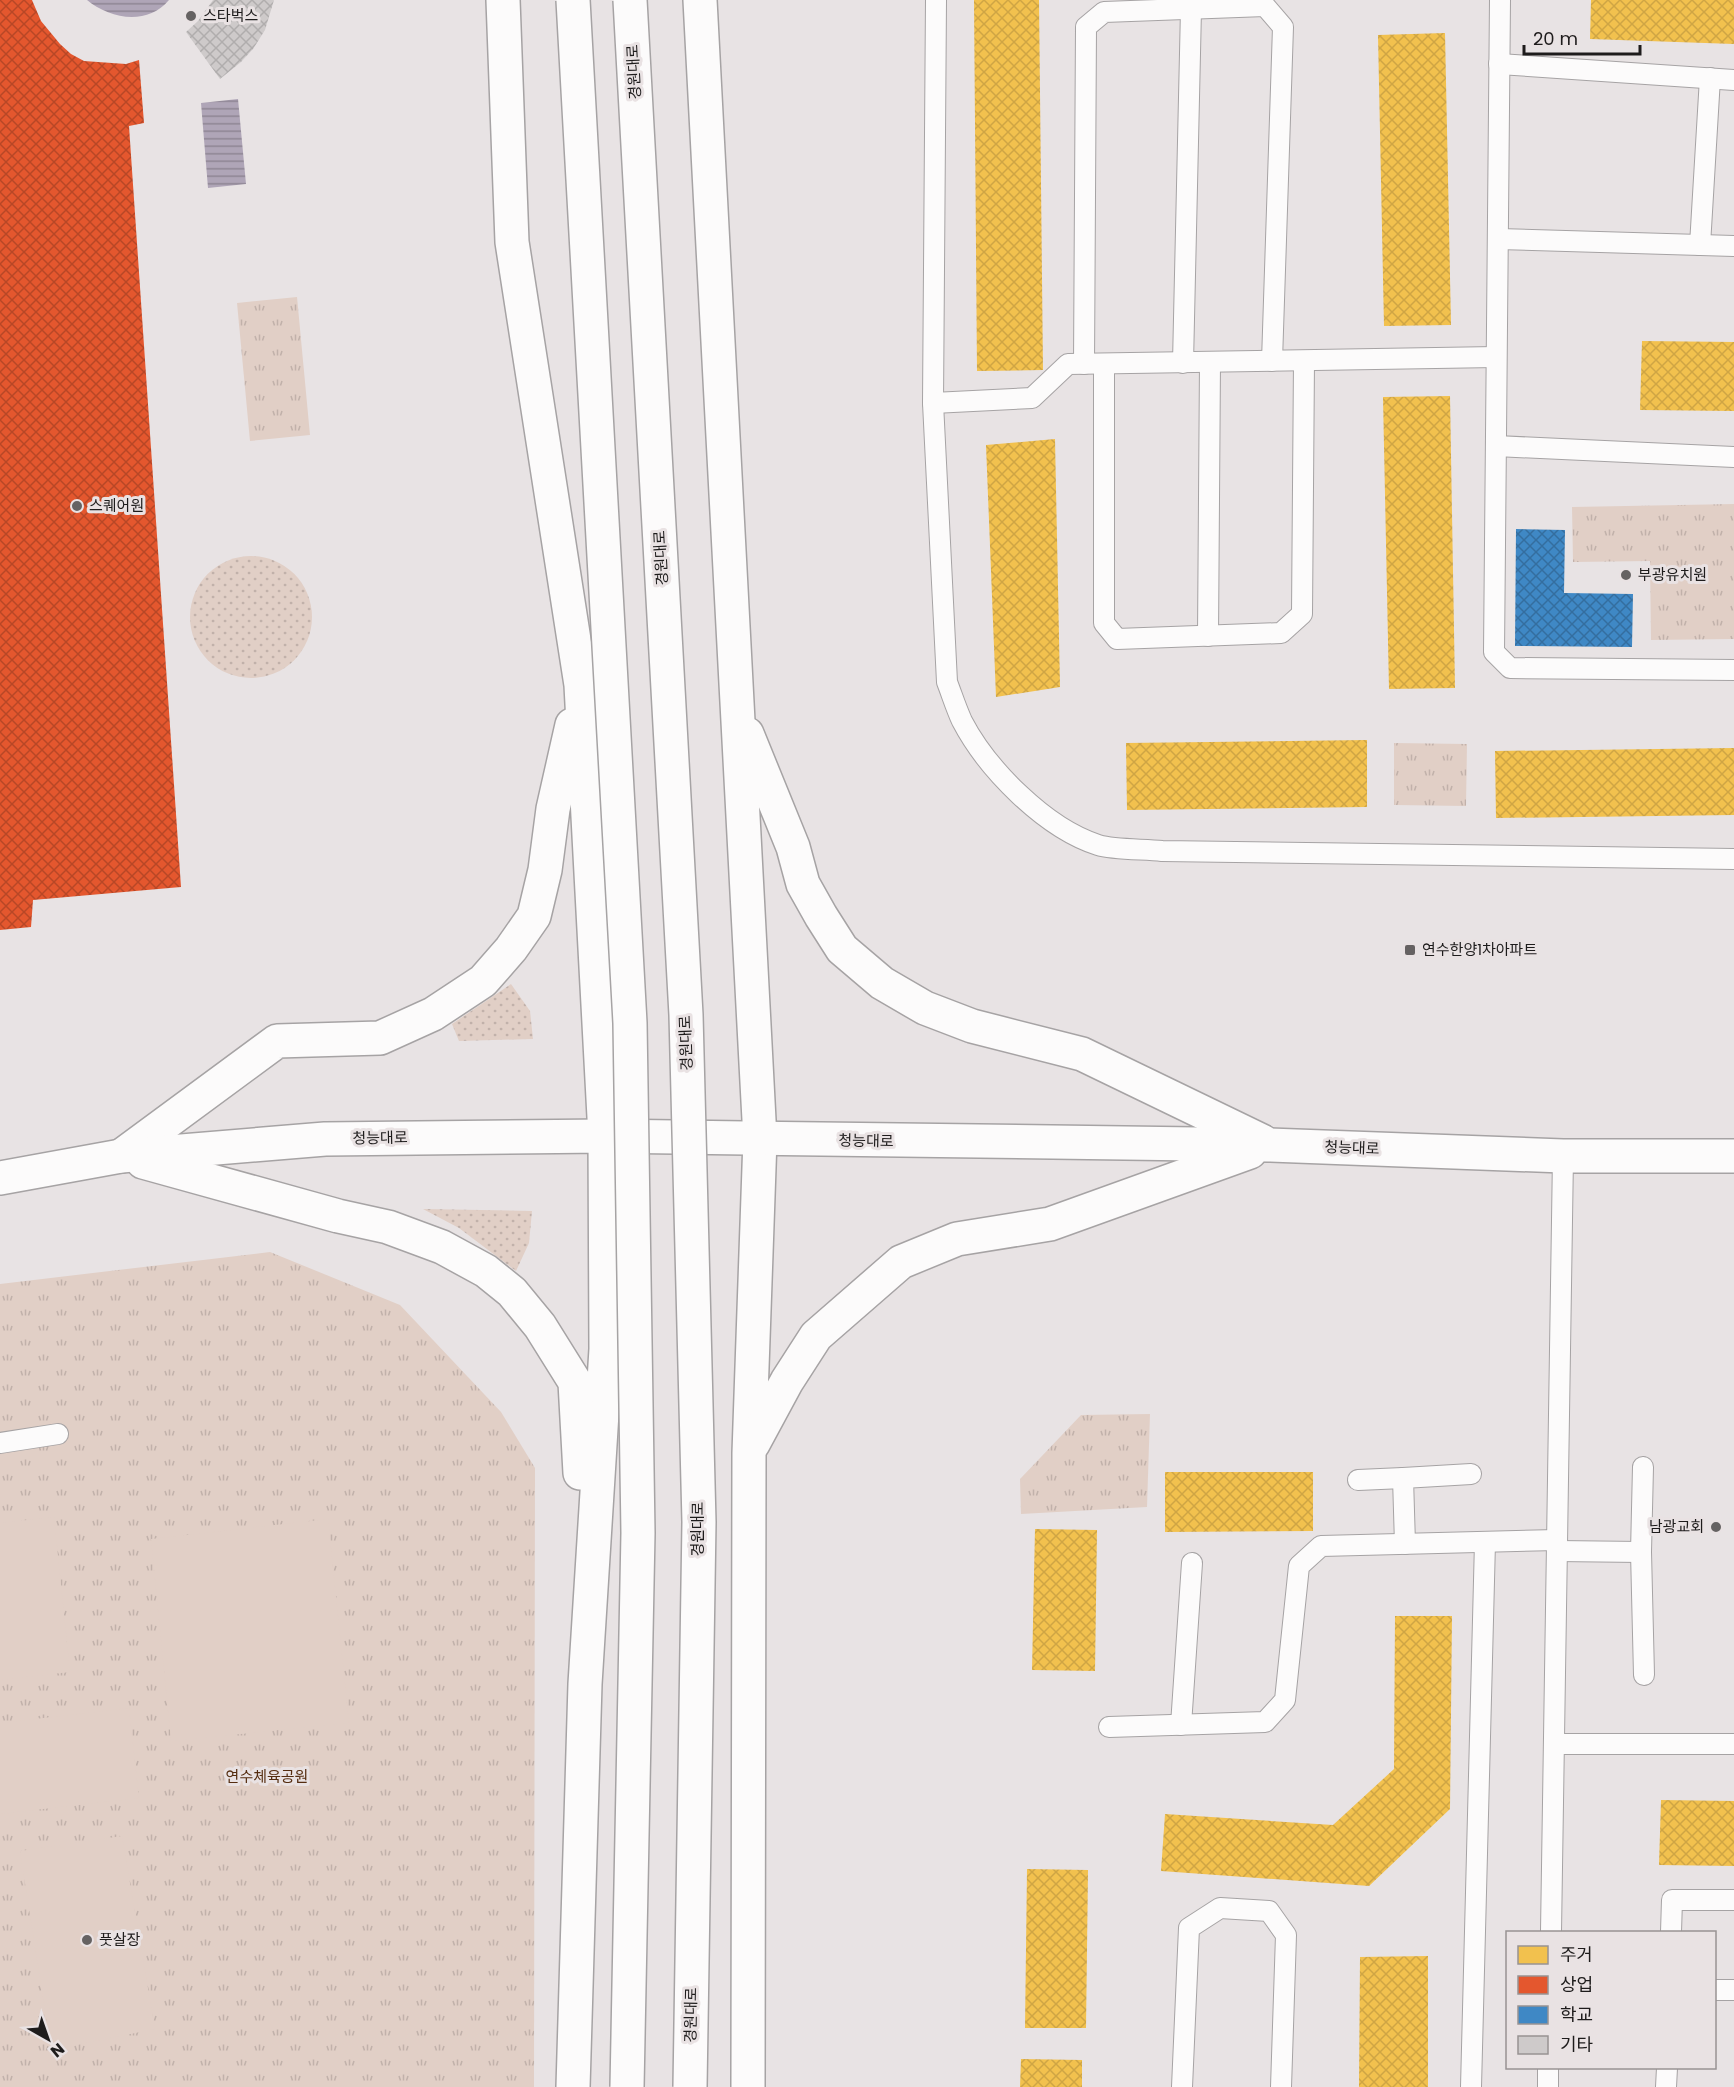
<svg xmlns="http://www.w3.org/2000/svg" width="1734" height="2087" font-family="Poppins,'Noto Sans KR',sans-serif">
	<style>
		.grass { fill: url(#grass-dots) }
		.park { fill: url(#park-tufts) }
		.pitch { fill: #e1cfc6 }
		.water { fill: url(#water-rules) }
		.homes { fill: url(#homes-cross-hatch) }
		.shops { fill: url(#shops-cross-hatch) }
		.schools { fill: url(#schools-cross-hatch) }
		.building { fill: url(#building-cross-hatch) }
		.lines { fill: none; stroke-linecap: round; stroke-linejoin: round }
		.lane-casing { stroke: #a6a3a4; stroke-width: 22 }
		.secondary-casing { stroke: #a6a3a4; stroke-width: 36 }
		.lane { stroke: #fcfbfb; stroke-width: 20 }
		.secondary { stroke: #fcfbfb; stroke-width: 33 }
		.secondary-bridge-casing { stroke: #a6a3a4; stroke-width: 36; stroke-linecap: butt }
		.secondary-bridge { stroke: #fcfbfb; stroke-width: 33 }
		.poi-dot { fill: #656262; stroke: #e9e2e3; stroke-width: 2 }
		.labels { text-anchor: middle; stroke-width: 6; stroke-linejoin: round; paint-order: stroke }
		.poi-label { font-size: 15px; fill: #1e1c1c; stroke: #e9e2e3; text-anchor: start }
		.street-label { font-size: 15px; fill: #1e1c1c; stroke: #e9e2e3 }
		.park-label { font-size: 15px; fill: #552d10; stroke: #e9e2e3 }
	</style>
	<defs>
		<pattern id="grass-dots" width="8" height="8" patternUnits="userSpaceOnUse" patternTransform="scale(1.5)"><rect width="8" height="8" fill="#e1cfc6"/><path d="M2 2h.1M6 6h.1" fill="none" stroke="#c1b1aa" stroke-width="1.8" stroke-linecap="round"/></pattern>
		<pattern id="park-tufts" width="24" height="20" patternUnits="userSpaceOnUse" patternTransform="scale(1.5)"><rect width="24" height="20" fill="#e1cfc6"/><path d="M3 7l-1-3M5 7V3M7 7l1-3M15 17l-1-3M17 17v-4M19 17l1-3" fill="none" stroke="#c1b1aa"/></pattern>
		<pattern id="water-rules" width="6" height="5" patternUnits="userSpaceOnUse" patternTransform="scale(1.5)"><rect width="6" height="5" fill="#afa5b7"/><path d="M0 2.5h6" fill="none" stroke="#8e8694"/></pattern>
		<pattern id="homes-cross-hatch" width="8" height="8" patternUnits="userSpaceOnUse" patternTransform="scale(1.5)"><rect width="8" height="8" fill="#f2c14e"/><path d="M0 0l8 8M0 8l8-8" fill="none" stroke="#cfa544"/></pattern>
		<pattern id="shops-cross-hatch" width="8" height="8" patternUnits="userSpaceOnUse" patternTransform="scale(1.5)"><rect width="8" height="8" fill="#e4572e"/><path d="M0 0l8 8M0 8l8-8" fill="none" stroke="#b84726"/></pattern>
		<pattern id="schools-cross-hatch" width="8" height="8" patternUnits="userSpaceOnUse" patternTransform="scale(1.5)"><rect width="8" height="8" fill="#3f88c5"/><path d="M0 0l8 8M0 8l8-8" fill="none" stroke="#346e9f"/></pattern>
		<pattern id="building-cross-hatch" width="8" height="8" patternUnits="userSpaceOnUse" patternTransform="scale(1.5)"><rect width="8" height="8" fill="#cecaca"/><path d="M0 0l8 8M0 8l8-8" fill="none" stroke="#b0adad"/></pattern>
	</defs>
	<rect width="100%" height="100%" fill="#e8e3e4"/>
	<g class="grass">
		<circle cx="251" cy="617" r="61"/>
		<path d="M 511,984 L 530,1011 L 533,1039 L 459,1041 L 452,1024 Z"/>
		<path d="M 423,1209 L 532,1211 L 529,1243 L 516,1271 L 459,1228 Z"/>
	</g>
	<g class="park">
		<path d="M 297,297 L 310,435 L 250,441 L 237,303 Z"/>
		<path d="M 1734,504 L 1734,639 L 1651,640 L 1650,561 L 1573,562 L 1572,507 Z"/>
		<path d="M 1394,743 L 1467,744 L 1466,806 L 1394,805 Z"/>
		<path d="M 270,1252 L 400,1305 L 501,1412 L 535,1468 L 534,2087 L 0,2087 L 0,1284 Z"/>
		<path d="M 1150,1414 L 1147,1507 L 1021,1514 L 1020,1479 L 1081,1415 Z"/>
	</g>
	<g class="pitch">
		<path d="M 54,1517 L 70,1672 L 0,1680 L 0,1523 Z"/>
		<path d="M 328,1519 L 349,1723 L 171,1741 L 151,1539 Z"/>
		<path d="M 129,1708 L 139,1798 L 0,1814 L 0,1723 Z"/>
		<path d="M 122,1836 L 155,2029 L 51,2050 L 20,1851 Z"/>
	</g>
	<g class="water">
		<path d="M 87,0 L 169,0 C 147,26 110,19 87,0 Z"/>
		<path d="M 238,99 L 246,184 L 208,188 L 201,103 Z"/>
	</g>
	<g class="homes">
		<path d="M 974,0 L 1039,0 L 1043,370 L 977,371 Z"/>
		<path d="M 1591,0 L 1734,0 L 1734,44 L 1590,39 Z"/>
		<path d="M 1445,33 L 1451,325 L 1384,326 L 1378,35 Z"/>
		<path d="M 1642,341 L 1734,342 L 1734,411 L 1640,410 Z"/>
		<path d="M 1450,396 L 1455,688 L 1389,689 L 1383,397 Z"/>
		<path d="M 1055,439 L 1060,687 L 996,697 L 986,445 Z"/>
		<path d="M 1367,740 L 1367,807 L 1127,810 L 1126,743 Z"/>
		<path d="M 1734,748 L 1734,815 L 1496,818 L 1495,751 Z"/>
		<path d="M 1165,1472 L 1313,1472 L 1313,1531 L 1165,1532 Z"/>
		<path d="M 1035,1529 L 1097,1530 L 1095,1671 L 1032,1670 Z"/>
		<path d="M 1395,1616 L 1452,1616 L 1450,1809 L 1369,1886 L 1161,1871 L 1165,1814 L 1333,1825 L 1394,1769 Z"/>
		<path d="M 1661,1800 L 1734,1801 L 1734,1866 L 1659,1865 Z"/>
		<path d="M 1027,1869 L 1088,1870 L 1086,2028 L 1025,2028 Z"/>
		<path d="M 1428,1956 L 1428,2087 L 1359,2087 L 1360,1957 Z"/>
		<path d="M 1021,2059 L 1082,2060 L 1082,2087 L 1020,2087 Z"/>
	</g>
	<path class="shops" d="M 0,0 L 32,0 L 41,21 L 60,44 L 71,54 L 84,61 L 126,64 L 139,60 L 144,123 L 129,126 L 181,887 L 33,900 L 31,927 L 0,930 Z"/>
	<path class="schools" d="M 1516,529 L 1565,530 L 1564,593 L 1633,594 L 1632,647 L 1515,646 Z"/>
	<path class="building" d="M 213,0 L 274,0 L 265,30 L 253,49 L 241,62 L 220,79 L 186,32 L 198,21 Z"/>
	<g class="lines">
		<g class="lane-casing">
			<g id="lane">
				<path d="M 936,0 L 933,403 L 947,682 C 952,695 956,708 962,721 C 987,769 1045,828 1098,845 C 1114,850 1144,849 1162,851 L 1734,859"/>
				<path d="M 1500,0 L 1494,652 L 1510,668 L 1734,670"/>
				<path d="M 1499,64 L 1734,80"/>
				<path d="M 1498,239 L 1734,246"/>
				<path d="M 1700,245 L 1710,78"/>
				<path d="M 1183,363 L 1191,9"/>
				<path d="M 1084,364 L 1086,27 L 1104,12 L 1265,6 L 1283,27 L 1272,361"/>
				<path d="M 1104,364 L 1104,623 L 1117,639 L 1281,633 L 1302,614 L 1304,361"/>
				<path d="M 933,403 L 1032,398 L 1068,364 L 1496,357"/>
				<path d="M 1496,446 L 1734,457"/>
				<path d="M 1208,636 L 1210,362"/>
				<path d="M 0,1443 L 58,1434"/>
				<path d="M 1643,1467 L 1641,1552 L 1644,1675"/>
				<path d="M 1358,1480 L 1403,1478"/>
				<path d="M 1405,1544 L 1403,1478 L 1471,1474"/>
				<path d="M 1557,1551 L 1641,1552"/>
				<path d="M 1181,1725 L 1192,1563"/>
				<path d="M 1109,1727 L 1265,1722 L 1285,1700 L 1299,1566 L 1321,1546 L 1557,1540"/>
				<path d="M 1554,1744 L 1734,1744"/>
				<path d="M 1551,1932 L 1563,1156"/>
				<path d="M 1671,1932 L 1672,1900 L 1734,1900"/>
				<path d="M 1714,1990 L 1734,1990"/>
				<path d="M 1182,2087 L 1189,1928 L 1220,1908 L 1269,1911 L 1286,1935 L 1281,2087"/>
				<path d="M 1471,2087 L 1485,1542"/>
				<path d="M 1548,2087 L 1548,2068"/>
				<path d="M 1666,2087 L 1667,2068"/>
			</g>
		</g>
		<g class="secondary-casing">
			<g id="secondary">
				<path d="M 503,0 L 512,242 L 581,685 L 605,1136 L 606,1349 L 585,1684 L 573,2087"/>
				<path d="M 700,0 L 760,1139 L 749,1453 L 748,2087"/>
				<path d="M 747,734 L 793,847 L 803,884 L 821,916 L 842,949 L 882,983 L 925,1008 L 972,1026 L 1082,1054 L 1262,1141"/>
				<path d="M 121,1156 L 277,1041 L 380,1038 L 433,1014 L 483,981 L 511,949 L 534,916 L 545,870 L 553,809 L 572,725"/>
				<path d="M 143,1162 L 338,1216 L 388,1227 L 442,1247 L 486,1271 L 512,1292 L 540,1326 L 575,1382 L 580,1473"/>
				<path d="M 0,1178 L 121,1156 L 325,1139 L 605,1136 L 1269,1145 L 1563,1156 L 1734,1156"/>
				<path d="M 753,1444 L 787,1381 L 816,1336 L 901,1262 L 957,1239 L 1050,1224 L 1250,1152"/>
			</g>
		</g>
		<use href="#lane" class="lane"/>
		<use href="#secondary" class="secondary"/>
		<g class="secondary-bridge-casing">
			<g id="secondary-bridge">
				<path d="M 573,0 L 630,1023 L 638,1533 L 627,2087"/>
				<path d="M 630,0 L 686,1015 L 699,1522 L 690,2087"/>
			</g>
		</g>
		<use href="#secondary-bridge" class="secondary-bridge"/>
	</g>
	<g class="poi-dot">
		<circle cx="191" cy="16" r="6"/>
		<circle cx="77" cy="506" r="6"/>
		<circle cx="1626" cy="575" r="6"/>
		<rect x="1404" y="944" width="12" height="12" rx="3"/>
		<circle cx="1716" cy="1527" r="6"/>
		<circle cx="87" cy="1940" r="6"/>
	</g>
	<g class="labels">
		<g class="poi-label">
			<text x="203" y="21">스타벅스</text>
			<text x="89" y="511">스퀘어원</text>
			<text x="1638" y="580">부광유치원</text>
			<text x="1422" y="955">연수한양1차아파트</text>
			<text x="1704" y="1532" text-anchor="end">남광교회</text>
			<text x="99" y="1945">풋살장</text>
		</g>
		<g class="street-label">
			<text transform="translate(634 72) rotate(-93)" y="5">경원대로</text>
			<text transform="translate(661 558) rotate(-93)" y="5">경원대로</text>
			<text transform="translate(686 1043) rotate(-92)" y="5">경원대로</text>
			<text transform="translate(380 1138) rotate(-1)" y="5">청능대로</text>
			<text transform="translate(866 1141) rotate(1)" y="5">청능대로</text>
			<text transform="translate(1352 1148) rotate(2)" y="5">청능대로</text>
			<text transform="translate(698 1529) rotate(-90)" y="5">경원대로</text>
			<text transform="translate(691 2015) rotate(-89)" y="5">경원대로</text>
		</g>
		<g class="park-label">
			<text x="267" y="1782">연수체육공원</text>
		</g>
	</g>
	<rect x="1506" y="1931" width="210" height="138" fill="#e9e2e3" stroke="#989393" stroke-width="1.5"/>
	<rect x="1518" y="1946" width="30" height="18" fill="#f2c14e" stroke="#989393" stroke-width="1.5"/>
	<text x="1560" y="1961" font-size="18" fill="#1e1c1c">주거</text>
	<rect x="1518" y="1976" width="30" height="18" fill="#e4572e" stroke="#989393" stroke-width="1.5"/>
	<text x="1560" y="1991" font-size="18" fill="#1e1c1c">상업</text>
	<rect x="1518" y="2006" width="30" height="18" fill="#3f88c5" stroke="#989393" stroke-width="1.5"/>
	<text x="1560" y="2021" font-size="18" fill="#1e1c1c">학교</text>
	<rect x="1518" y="2036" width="30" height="18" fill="#cecaca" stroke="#989393" stroke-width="1.5"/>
	<text x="1560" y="2051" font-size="18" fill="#1e1c1c">기타</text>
	<g transform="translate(48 2039) rotate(140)" stroke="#e9e2e3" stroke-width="4.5" paint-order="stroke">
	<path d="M0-4.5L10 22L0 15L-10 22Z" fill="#1e1c1c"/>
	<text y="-9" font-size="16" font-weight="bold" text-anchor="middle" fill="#1e1c1c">N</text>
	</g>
	<path d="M1524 45v9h116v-9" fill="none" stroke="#1e1c1c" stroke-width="3"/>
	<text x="1533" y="45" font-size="18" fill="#1e1c1c" stroke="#e9e2e3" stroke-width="4.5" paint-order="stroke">20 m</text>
</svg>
